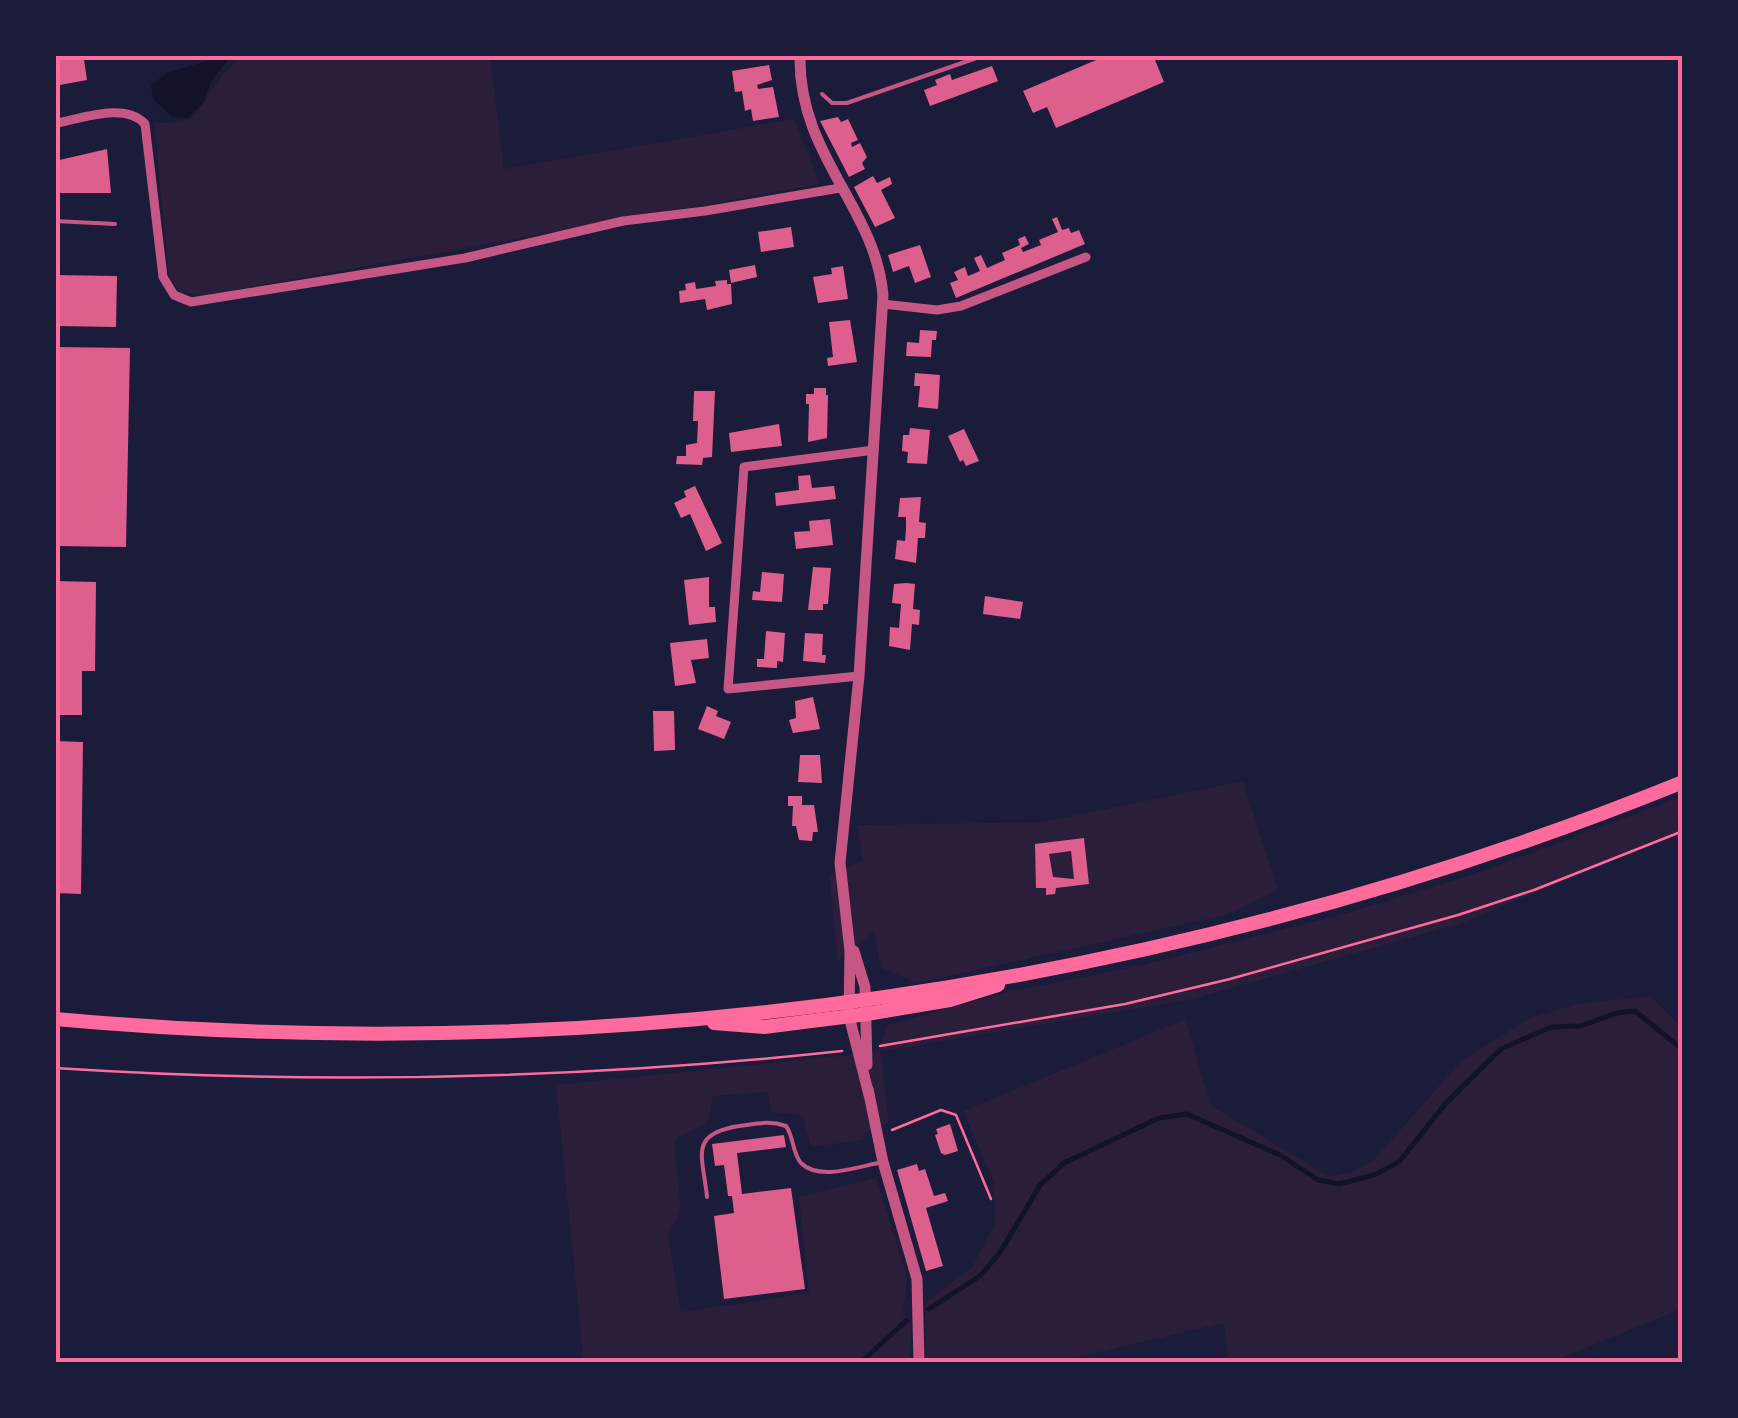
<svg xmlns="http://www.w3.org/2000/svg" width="1738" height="1418" font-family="'Sofia Sans Condensed',sans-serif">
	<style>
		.green { fill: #2a1e3b }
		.water { fill: #12122b }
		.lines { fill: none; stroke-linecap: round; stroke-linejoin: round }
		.stream { stroke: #12122b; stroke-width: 5 }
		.building { fill: #dd5f8e; fill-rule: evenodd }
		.path { stroke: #ff6b9d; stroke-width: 2.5 }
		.service { stroke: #c65784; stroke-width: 4 }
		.minor { stroke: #c65784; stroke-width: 9 }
		.tertiary { stroke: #c65784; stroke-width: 11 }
		.primary { stroke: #ff6b9d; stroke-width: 14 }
		.neatline { fill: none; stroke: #ff6b9d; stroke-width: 4 }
	</style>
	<rect width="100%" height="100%" fill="#1b1b3a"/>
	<g class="green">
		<path d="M 243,55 L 490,55 L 504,169 L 794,119 L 820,184 L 205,295 L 181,292 L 169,279 L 154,123 C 198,124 193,118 215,85 C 222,74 233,64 243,55 Z"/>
		<path d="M 1243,781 L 1278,890 L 1225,915 L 917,983 L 881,968 L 874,932 L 838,961 L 829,875 L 863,860 L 857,825 L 1042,822 Z"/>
		<path d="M 1683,796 L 1683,832 L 1462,923 L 1192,999 L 880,1052 L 889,1123 L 863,1134 L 864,1140 L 811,1147 L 803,1115 L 772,1113 L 768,1092 L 713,1096 L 707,1125 L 678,1136 L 674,1144 L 681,1210 L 668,1236 L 681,1312 L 809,1293 L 799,1197 L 876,1178 L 907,1277 L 903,1314 L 911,1326 L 909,1363 L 584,1363 L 556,1085 L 879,1052 L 887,1025 L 1008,992 L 1143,965 L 1347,913 L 1475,874 Z"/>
		<path d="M 1650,996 L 1683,1028 L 1683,1308 L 1550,1363 L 1229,1363 L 1224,1323 L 1051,1363 L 925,1363 L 926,1301 L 971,1269 L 995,1223 L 994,1183 L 963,1111 L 1186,1019 L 1210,1105 L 1330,1177 L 1354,1171 L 1373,1161 L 1462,1060 L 1530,1018 L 1578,1004 Z"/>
	</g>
	<path class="water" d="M 221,57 L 228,60 L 211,81 L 203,103 L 188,118 L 172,117 L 153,99 L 151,85 L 169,72 Z"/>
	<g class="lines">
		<g class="stream">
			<path d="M 929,1309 L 980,1276 L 1001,1251 L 1040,1185 L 1064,1163 L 1159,1118 L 1187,1114 L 1280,1155 L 1318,1180 L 1339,1184 L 1374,1175 L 1399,1162 L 1446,1103 L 1501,1049 L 1551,1027 L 1580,1026 L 1617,1013 L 1635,1011 L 1683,1050"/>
			<path d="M 860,1363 L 906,1321"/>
		</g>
	</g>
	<g class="building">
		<path d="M 55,55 L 105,55 L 105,57 L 84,60 L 87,80 L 60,85 Z"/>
		<path d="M 1108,55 L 1153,55 L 1164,82 L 1056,128 L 1047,107 L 1033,113 L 1023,91 Z"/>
		<path d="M 769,65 L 772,80 L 757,85 L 758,89 L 773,87 L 779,117 L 753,121 L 751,109 L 745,111 L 742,91 L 735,92 L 732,71 Z"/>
		<path d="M 992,66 L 998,81 L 930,106 L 924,90 L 937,85 L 935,80 L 950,74 L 952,80 Z"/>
		<path d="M 838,117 L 841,122 L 848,119 L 858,140 L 851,143 L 852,147 L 860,143 L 867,157 L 862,163 L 865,169 L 849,177 L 820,121 Z"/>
		<path d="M 107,149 L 111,193 L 55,193 L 55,161 Z"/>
		<path d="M 873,176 L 877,183 L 890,177 L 892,184 L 881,190 L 895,218 L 875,227 L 854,187 Z"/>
		<path d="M 1057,217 L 1062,230 L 1069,228 L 1071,233 L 1079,230 L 1085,244 L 956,298 L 950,283 L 958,280 L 954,272 L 965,267 L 968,276 L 980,271 L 974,258 L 981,255 L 987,268 L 1005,260 L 1002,253 L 1020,245 L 1021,248 L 1018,239 L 1025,236 L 1029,244 L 1021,248 L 1023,252 L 1041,245 L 1039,240 L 1058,232 L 1052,219 Z"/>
		<path d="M 791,227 L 794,247 L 761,252 L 758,232 Z"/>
		<path d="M 920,245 L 931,277 L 915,283 L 909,266 L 893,272 L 888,255 Z"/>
		<path d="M 755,265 L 757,277 L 731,283 L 729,270 Z"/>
		<path d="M 843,266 L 848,299 L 818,303 L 813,277 L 832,274 L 831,268 Z"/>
		<path d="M 55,275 L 117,276 L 116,327 L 55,326 Z"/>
		<path d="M 727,280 L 727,284 L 731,284 L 732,304 L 707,310 L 705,299 L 680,303 L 679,291 L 686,290 L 685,284 L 695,282 L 696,289 L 716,286 L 715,281 Z"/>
		<path d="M 850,320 L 857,362 L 828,366 L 827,358 L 833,357 L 829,322 Z"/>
		<path d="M 920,330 L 937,331 L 936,340 L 932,340 L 931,357 L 906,356 L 907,342 L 919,343 Z"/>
		<path d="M 55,347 L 130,348 L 126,547 L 55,546 Z"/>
		<path d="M 915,373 L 940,375 L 938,409 L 918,407 L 920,386 L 914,386 Z"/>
		<path d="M 814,388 L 826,388 L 826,395 L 828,395 L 827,438 L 808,442 L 809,404 L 806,404 L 806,394 L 814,394 Z"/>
		<path d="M 694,391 L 715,391 L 712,457 L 703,458 L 702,465 L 676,464 L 677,456 L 686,456 L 686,445 L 697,443 L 698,421 L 693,421 Z"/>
		<path d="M 779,424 L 782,446 L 731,452 L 729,433 Z"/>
		<path d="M 910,428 L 930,430 L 927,464 L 907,463 L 908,452 L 902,451 L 903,435 L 909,435 Z"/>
		<path d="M 964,429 L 979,461 L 966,466 L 963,460 L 960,462 L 948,436 Z"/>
		<path d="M 810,475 L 812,488 L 834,486 L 836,499 L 776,506 L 775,493 L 799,490 L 798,476 Z"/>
		<path d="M 695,486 L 722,543 L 706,551 L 690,514 L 681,518 L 674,503 L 686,497 L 684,491 Z"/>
		<path d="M 921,497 L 919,522 L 926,523 L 925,538 L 918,538 L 916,563 L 895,559 L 897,540 L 905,541 L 906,529 L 906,517 L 898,517 L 900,498 Z"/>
		<path d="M 830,519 L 833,545 L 796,549 L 794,532 L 810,531 L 809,521 Z"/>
		<path d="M 813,567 L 831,568 L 828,604 L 823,604 L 823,610 L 808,610 Z"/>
		<path d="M 762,572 L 784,574 L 782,602 L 752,600 L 753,591 L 760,592 Z"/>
		<path d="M 709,577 L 709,607 L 715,607 L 716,622 L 689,625 L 684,580 Z"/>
		<path d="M 55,581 L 96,582 L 95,671 L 82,671 L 82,715 L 55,715 Z"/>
		<path d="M 906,583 L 915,584 L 913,609 L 920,610 L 919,625 L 912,624 L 910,650 L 889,646 L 890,627 L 899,628 L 901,604 L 892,603 L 894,584 Z"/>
		<path d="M 985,596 L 1023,602 L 1020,619 L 983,614 Z"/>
		<path d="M 766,631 L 785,633 L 783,662 L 777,661 L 777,668 L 757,667 L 757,659 L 764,659 Z"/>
		<path d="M 805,633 L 823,634 L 822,655 L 826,655 L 825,663 L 803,661 Z"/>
		<path d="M 707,639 L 709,658 L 691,660 L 696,683 L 675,686 L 670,643 Z"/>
		<path d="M 813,697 L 820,729 L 793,733 L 789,720 L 796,718 L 795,701 Z"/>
		<path d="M 707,706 L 718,711 L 716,716 L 731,722 L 724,739 L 698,729 Z"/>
		<path d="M 653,711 L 674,711 L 675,750 L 654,751 Z"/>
		<path d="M 55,741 L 83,742 L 81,894 L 55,893 Z"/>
		<path d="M 800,755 L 820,755 L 822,783 L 798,782 Z"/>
		<path d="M 788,796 L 802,796 L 802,805 L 814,805 L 818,832 L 813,832 L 812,841 L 799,840 L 796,826 L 792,826 L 793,806 L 788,806 Z"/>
		<path d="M 1084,838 L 1089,884 L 1056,888 L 1055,894 L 1046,895 L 1046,888 L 1036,888 L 1035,844 ZM 1071,851 L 1074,879 L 1053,877 L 1049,854 Z"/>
		<path d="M 950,1124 L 958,1151 L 945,1155 L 941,1153 L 935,1135 L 938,1134 L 936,1129 Z"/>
		<path d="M 784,1135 L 786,1147 L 737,1153 L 742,1194 L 791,1188 L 805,1289 L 724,1299 L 714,1216 L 734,1213 L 732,1196 L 728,1196 L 724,1165 L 715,1166 L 712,1144 Z"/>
		<path d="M 917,1164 L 919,1171 L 925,1169 L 934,1196 L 945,1193 L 948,1201 L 926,1208 L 943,1266 L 926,1271 L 897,1170 Z"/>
	</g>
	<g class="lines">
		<g class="path">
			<path d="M 880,1046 L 1125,1004 L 1230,979 L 1458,915 L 1534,890 L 1683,831"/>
			<path d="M 55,1068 C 317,1085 581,1079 842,1051"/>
			<path d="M 892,1130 L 941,1110 L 956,1115 L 991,1199"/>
		</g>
		<g class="service">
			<path d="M 822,94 L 832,103 L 847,103 L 985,55"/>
			<path d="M 55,221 L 115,224"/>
			<path d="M 707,1197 C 703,1156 688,1134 739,1126 C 756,1124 769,1120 786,1126 C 794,1137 792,1153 801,1163 C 819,1181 857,1167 878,1163"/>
		</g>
		<g class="minor">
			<path d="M 57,123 C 83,118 126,102 145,124 L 163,277 L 174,295 L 191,302 L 465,258 L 623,221 L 705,211 L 840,188"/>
			<path d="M 883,304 L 937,310 L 961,306 L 1086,257"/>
			<path d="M 859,676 L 728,689 L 744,467 L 874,450"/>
		</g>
		<g class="tertiary">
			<path d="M 800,55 C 798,156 875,206 883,295 L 859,676 L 840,863 L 850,951 L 849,1016 L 869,1095"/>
			<path d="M 854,951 L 865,987 L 867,1065"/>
			<path d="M 868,1089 L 883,1162 L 917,1279 L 919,1363"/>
		</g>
		<g class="primary">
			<path d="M 55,1019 C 607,1069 1169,990 1683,782"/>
			<path d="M 714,1023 L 764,1027 L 867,1014 L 950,1000 L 998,985"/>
		</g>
	</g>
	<rect width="1738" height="1418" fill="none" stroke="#1b1b3a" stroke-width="115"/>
	<rect x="58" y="58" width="1622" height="1302" class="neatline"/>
</svg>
